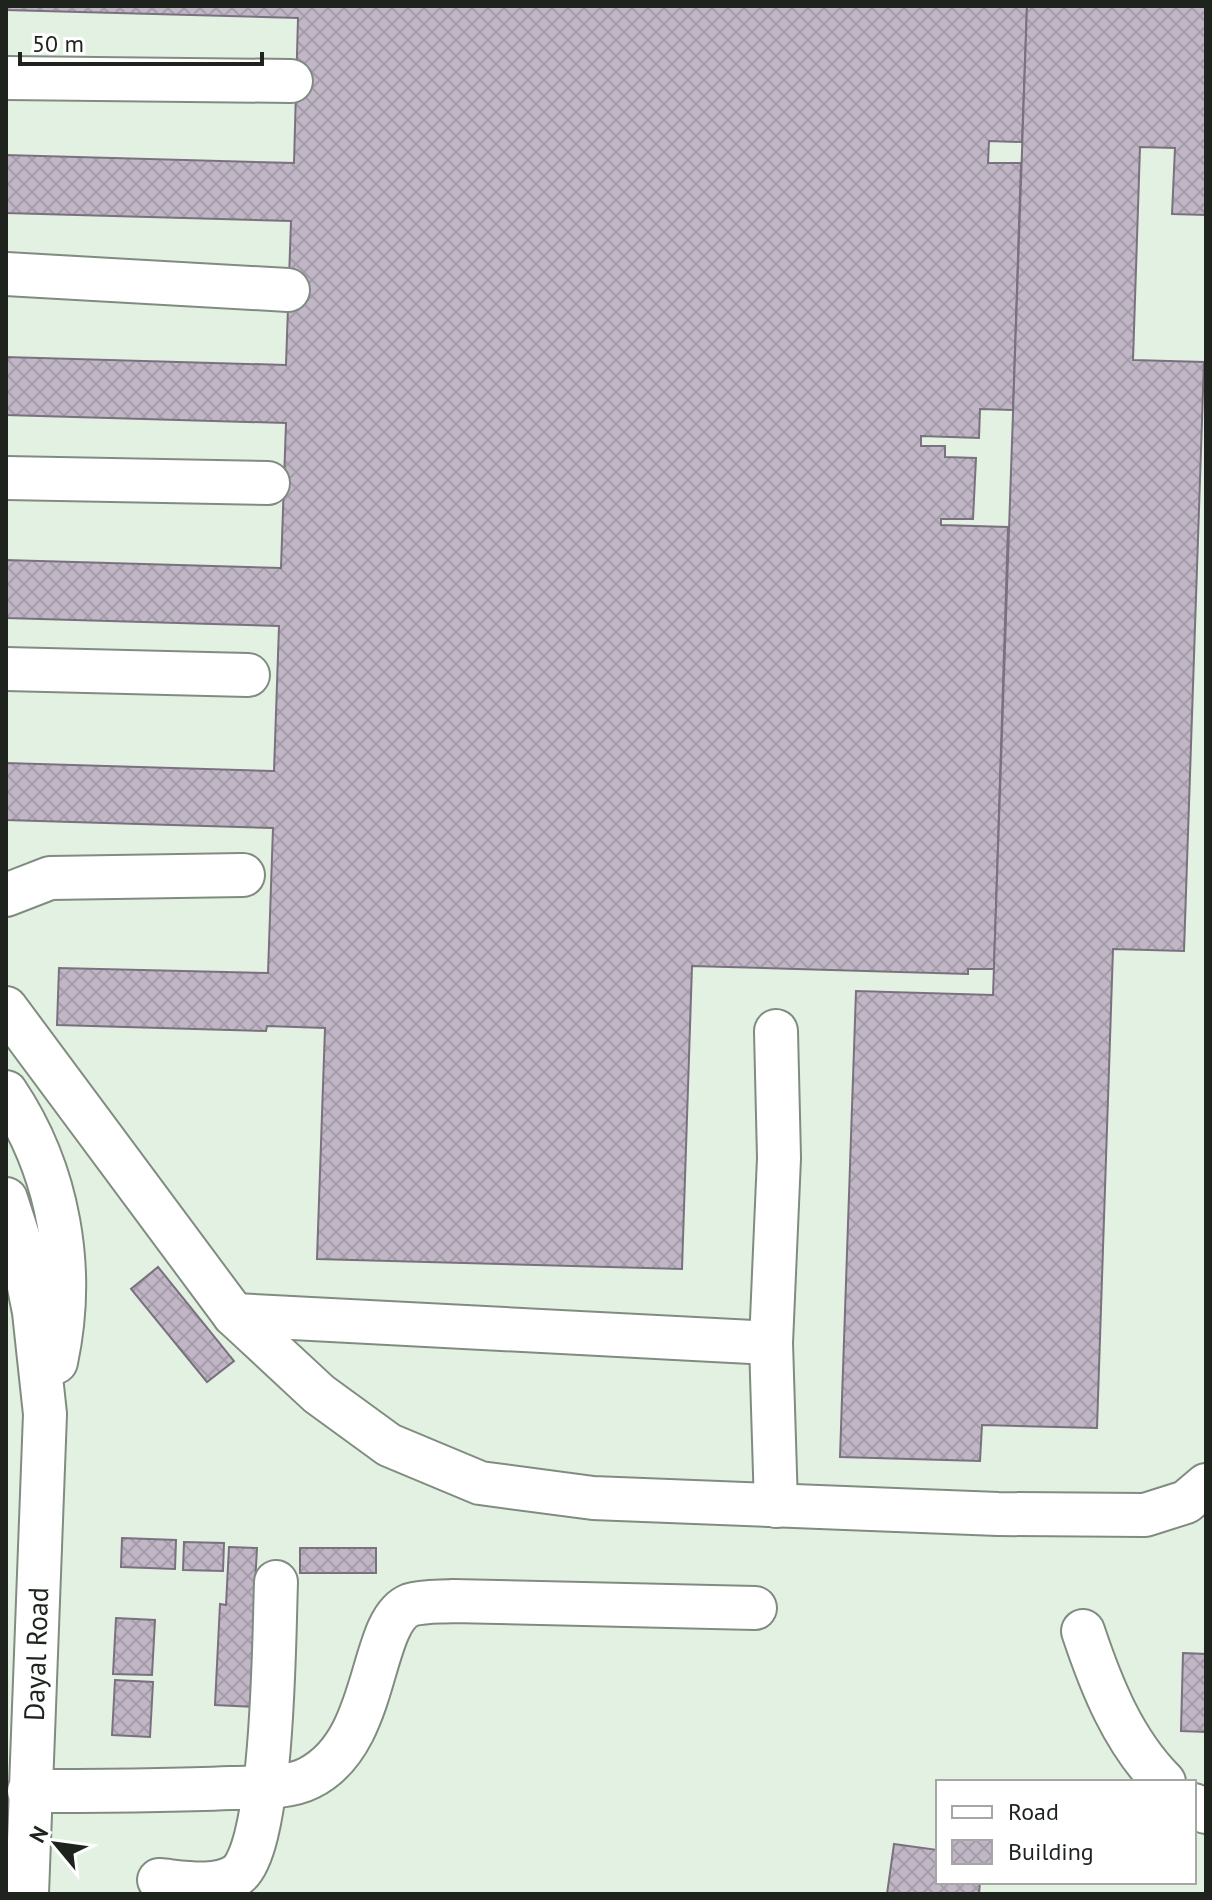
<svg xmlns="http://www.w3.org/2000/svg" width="1212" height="1900" font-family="'PT Sans',sans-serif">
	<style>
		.building { fill: url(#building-cross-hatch); stroke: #7a717e; stroke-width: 2 }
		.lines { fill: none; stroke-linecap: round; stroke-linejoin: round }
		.minor-casing { stroke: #808c80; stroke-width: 46 }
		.minor { stroke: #fff; stroke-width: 42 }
		.labels { text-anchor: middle; stroke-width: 8; stroke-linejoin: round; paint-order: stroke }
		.street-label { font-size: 28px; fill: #1e231e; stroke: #fff }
	</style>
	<defs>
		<pattern id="building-cross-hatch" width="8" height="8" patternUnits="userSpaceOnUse" patternTransform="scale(2)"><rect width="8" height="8" fill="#c0b6c5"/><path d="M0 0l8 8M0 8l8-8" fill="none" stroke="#a59ca9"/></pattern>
	</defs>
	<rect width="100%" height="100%" fill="#e3f1e3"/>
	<g class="building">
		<path d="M 6,6 L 1027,6 L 1022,142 L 989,141 L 988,163 L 1021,163 L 1013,410 L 980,409 L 979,438 L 921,436 L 921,446 L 945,446 L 945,457 L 976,458 L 973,519 L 941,519 L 941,525 L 1008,527 L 994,969 L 968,969 L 968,974 L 692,966 L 682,1269 L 317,1259 L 325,1028 L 267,1026 L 266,1031 L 57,1025 L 59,968 L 268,973 L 273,828 L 6,820 L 6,763 L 274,771 L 279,626 L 6,618 L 6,560 L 281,568 L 286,423 L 6,415 L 6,357 L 286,365 L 291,221 L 6,213 L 6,155 L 294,163 L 298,18 L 6,10 Z"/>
		<path d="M 1027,6 L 1206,6 L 1206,215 L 1172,214 L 1175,148 L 1140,147 L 1133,360 L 1204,362 L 1184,951 L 1113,949 L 1097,1428 L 982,1425 L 980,1461 L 840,1457 L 856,991 L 993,995 Z"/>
		<path d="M 158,1267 L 234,1361 L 207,1382 L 131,1289 Z"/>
		<path d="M 122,1538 L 176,1540 L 175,1569 L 121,1567 Z"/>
		<path d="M 184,1542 L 224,1543 L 223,1571 L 183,1570 Z"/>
		<path d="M 229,1547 L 257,1548 L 255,1585 L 263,1586 L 258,1707 L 215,1705 L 220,1604 L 226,1605 Z"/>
		<rect x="300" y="1548" width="76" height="25"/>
		<path d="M 116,1618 L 155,1620 L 152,1675 L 113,1674 Z"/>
		<path d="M 1183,1653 L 1206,1654 L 1206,1732 L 1181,1731 Z"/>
		<path d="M 115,1680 L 153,1682 L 150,1737 L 112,1735 Z"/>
		<path d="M 894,1844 L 938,1850 L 938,1882 L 980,1882 L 979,1894 L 887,1894 Z"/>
	</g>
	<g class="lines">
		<g class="minor-casing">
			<g id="minor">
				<path d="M 6,78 L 291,81"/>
				<path d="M 6,274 L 288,290"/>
				<path d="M 6,478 L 268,483"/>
				<path d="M 6,669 L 248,675"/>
				<path d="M 6,895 L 50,878 L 243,875"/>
				<path d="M 6,1008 L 234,1315 L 319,1394 L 389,1445 L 480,1483 L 593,1498 L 998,1514 L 1145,1515 L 1186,1502 L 1206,1485"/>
				<path d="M 6,1092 C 59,1171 76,1269 56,1362"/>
				<path d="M 6,1199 L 20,1242 L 34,1312 L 45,1414 L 27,1894"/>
				<path d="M 234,1315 L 771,1343"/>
				<path d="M 776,1506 L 771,1343 L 779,1158 L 776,1031"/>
				<path d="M 1083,1631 C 1101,1685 1123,1741 1164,1782"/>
				<path d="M 29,1791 C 96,1791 163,1791 231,1788 C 254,1787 288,1789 309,1778 C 381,1742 368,1622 410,1605 C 423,1601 440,1602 453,1601 L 755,1608"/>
				<path d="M 1194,1805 L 1206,1812"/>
				<path d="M 159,1880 C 182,1882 216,1889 237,1875 C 274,1849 274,1633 276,1582"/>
			</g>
		</g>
		<use href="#minor" class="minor"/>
	</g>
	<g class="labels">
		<g class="street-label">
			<text transform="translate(36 1654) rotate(-88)" y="10">Dayal Road</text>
		</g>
	</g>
	<rect width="1212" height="1900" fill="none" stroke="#1e231e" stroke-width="16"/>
	<rect x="936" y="1780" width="260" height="104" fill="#ffffff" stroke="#a5a7a5" stroke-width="2"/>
	<rect x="952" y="1806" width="40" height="12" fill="#ffffff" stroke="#a5a7a5" stroke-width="2"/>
	<text x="1008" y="1820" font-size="24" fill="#1e231e">Road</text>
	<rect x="952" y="1840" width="40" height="24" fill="url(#building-cross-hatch)" stroke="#a5a7a5" stroke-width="2"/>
	<text x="1008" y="1860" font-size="24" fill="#1e231e">Building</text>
	<g transform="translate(56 1844) rotate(299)" stroke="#ffffff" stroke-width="6" paint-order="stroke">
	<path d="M0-6L14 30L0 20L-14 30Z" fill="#1e231e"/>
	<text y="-12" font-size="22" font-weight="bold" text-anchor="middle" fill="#1e231e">N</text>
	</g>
	<path d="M20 52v12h242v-12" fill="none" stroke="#1e231e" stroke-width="4"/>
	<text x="32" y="52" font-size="24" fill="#1e231e" stroke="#ffffff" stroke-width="6" paint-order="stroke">50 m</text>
</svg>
